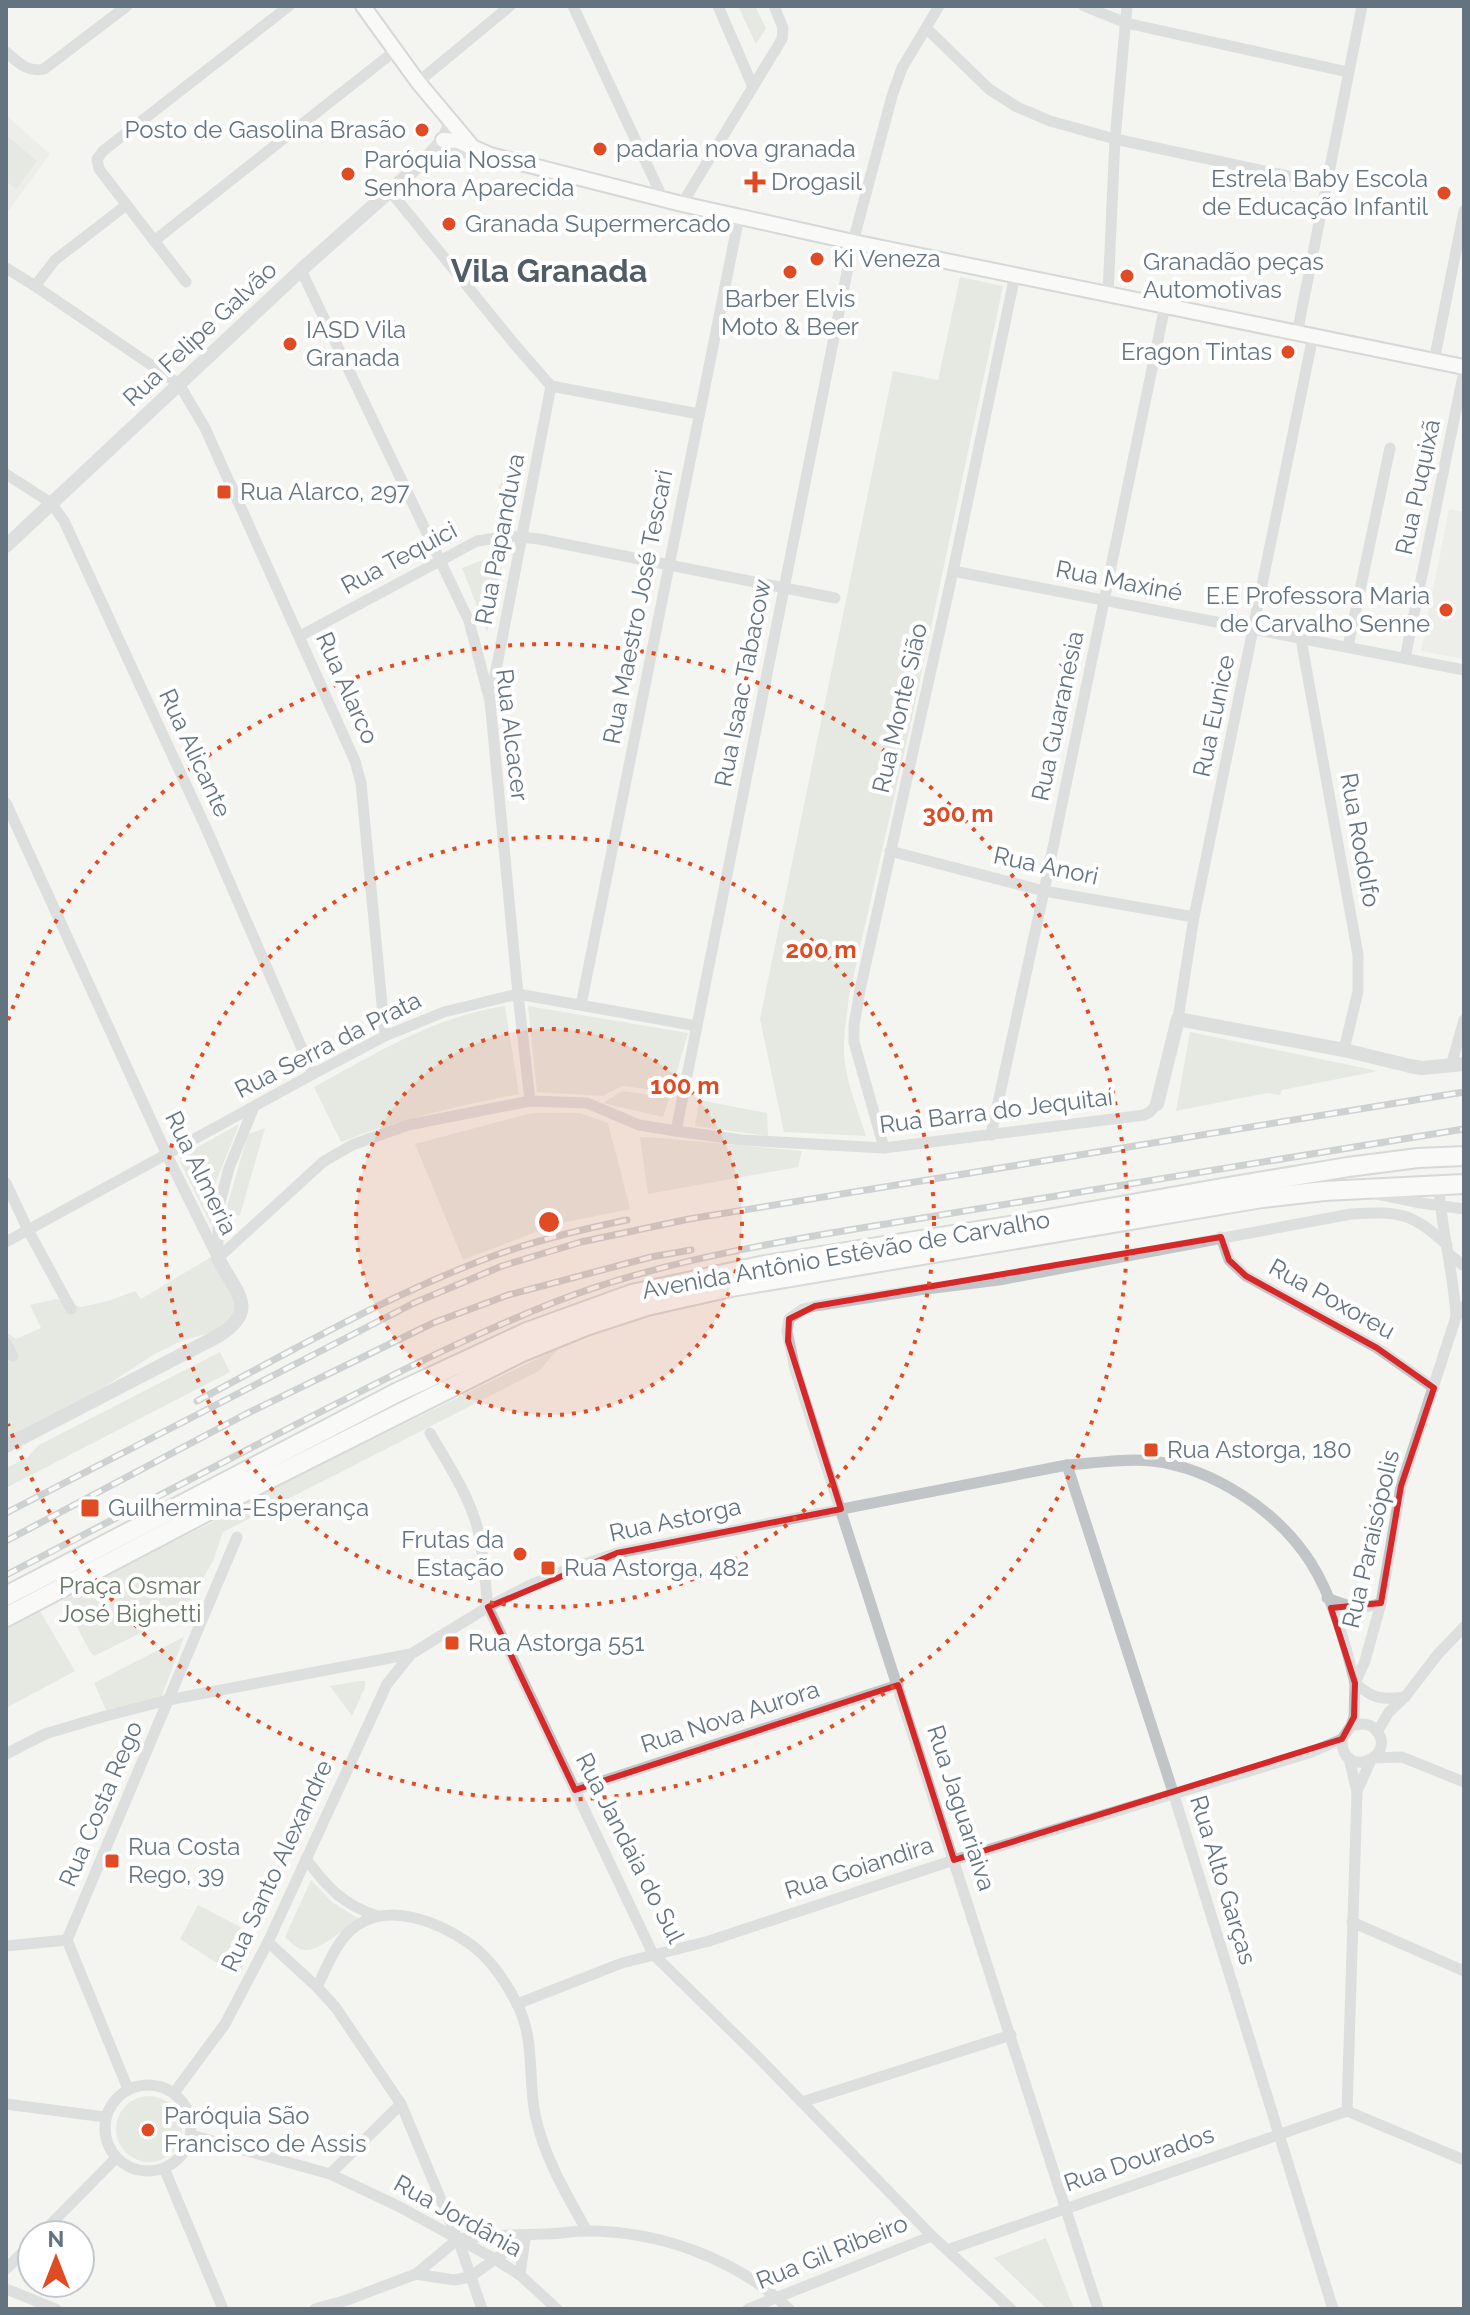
<svg xmlns="http://www.w3.org/2000/svg" width="1470" height="2315" font-family="Raleway,sans-serif">
	<style>
		.built { fill: #e4e5e3 }
		.green { fill: #d5dbd1 }
		.lines { fill: none; stroke-linecap: round; stroke-linejoin: round }
		.secondary-casing { stroke: #b1b7ba; stroke-width: 18 }
		.trunk-casing { stroke: #b4b7ba; stroke-width: 22 }
		.minor { stroke: #c1c5c8; stroke-width: 11 }
		.tertiary { stroke: #c1c5c8; stroke-width: 14 }
		.secondary { stroke: #fff; stroke-width: 14 }
		.trunk { stroke: #fff; stroke-width: 18 }
		.rail-casing { stroke: #a0a6ab; stroke-width: 7 }
		.rail { stroke: #fff; stroke-width: 4; stroke-dasharray: 12; stroke-linecap: butt }
		.marked { fill: none; stroke: #d62828; stroke-width: 6; stroke-linejoin: round }
		.ring { fill: none; stroke: #e04b23; stroke-width: 4; stroke-dasharray: 4 8 }
		.poi-dot { fill: #e04b23; stroke: #fff; stroke-width: 3 }
		.labels { text-anchor: middle; stroke-width: 8; stroke-linejoin: round; paint-order: stroke }
		.poi-label { font-size: 24px; fill: #637480; stroke: #fff; text-anchor: start }
		.street-label { font-size: 24px; fill: #637480; stroke: #fff }
		.park-label { font-size: 24px; fill: #677862; stroke: #fff }
		.district-label { font-size: 32px; font-weight: bold; fill: #515d66; stroke: #fff }
		.centre { fill: #e04b23; stroke: #fff; stroke-width: 4 }
		.ring-label { font-size: 24px; text-anchor: middle; font-weight: bold; fill: #e04b23; stroke: #fff; stroke-width: 8; stroke-linejoin: round; paint-order: stroke }
	</style>
	<rect width="100%" height="100%" fill="#f4f4f0"/>
	<g class="built">
		<path d="M 6,115 L 50,154 L 6,214 Z"/>
		<path d="M 1449,509 L 1464,512 L 1464,659 L 1421,651 Z"/>
	</g>
	<g class="green">
		<path d="M 738,6 L 755,6 L 766,28 L 756,44 Z"/>
		<path d="M 6,135 L 37,161 L 16,189 L 6,181 Z"/>
		<path d="M 960,277 L 1003,286 L 910,727 L 849,996 C 847,1015 843,1035 844,1055 C 846,1082 858,1110 866,1136 L 784,1132 L 760,1019 L 893,371 L 938,380 Z"/>
		<path d="M 511,464 L 522,467 L 511,525 L 494,529 L 512,496 L 498,488 Z"/>
		<path d="M 496,555 L 504,555 L 487,632 L 462,568 Z"/>
		<path d="M 505,1006 L 519,1094 C 458,1106 399,1119 341,1142 L 314,1087 C 375,1054 435,1016 505,1006 Z"/>
		<path d="M 528,1006 L 688,1033 L 671,1092 L 622,1086 L 603,1096 L 537,1092 Z"/>
		<path d="M 1190,1032 L 1378,1071 L 1282,1090 L 1280,1095 L 1267,1093 L 1176,1111 Z"/>
		<path d="M 622,1091 L 670,1097 L 663,1117 L 603,1103 Z"/>
		<path d="M 699,1100 L 767,1113 L 768,1136 L 695,1126 Z"/>
		<path d="M 532,1113 L 580,1113 L 608,1123 L 630,1209 L 557,1224 L 463,1260 L 415,1144 Z"/>
		<path d="M 239,1124 L 215,1184 L 211,1225 L 181,1164 L 180,1157 Z"/>
		<path d="M 265,1128 L 240,1215 L 224,1217 L 248,1134 Z"/>
		<path d="M 640,1137 L 659,1138 L 802,1151 L 798,1167 L 648,1194 Z"/>
		<path d="M 211,1257 L 239,1307 L 226,1328 L 181,1341 L 153,1355 L 101,1389 L 6,1440 L 6,1332 L 16,1339 L 41,1328 L 30,1305 L 56,1299 L 81,1307 L 108,1301 L 135,1291 L 141,1299 Z"/>
		<path d="M 559,1348 L 539,1371 L 223,1532 L 213,1561 L 183,1612 L 94,1656 L 89,1650 L 61,1596 L 211,1523 L 226,1511 Z"/>
		<path d="M 220,1352 L 230,1372 L 6,1488 L 6,1468 L 27,1458 L 39,1445 Z"/>
		<path d="M 40,1611 L 75,1671 L 6,1708 L 6,1628 Z"/>
		<path d="M 184,1637 L 161,1698 L 106,1710 L 94,1683 Z"/>
		<path d="M 359,1681 L 365,1681 L 365,1687 L 352,1716 L 330,1686 Z"/>
		<path d="M 311,1880 L 332,1902 L 359,1919 C 347,1927 320,1950 307,1950 C 298,1951 291,1942 285,1937 Z"/>
		<path d="M 198,1905 L 258,1936 L 238,1977 L 180,1939 Z"/>
		<circle cx="149" cy="2129" r="33"/>
		<path d="M 1046,2238 L 1074,2309 L 1047,2309 L 994,2258 Z"/>
	</g>
	<g class="lines">
		<g class="secondary-casing">
			<g id="secondary">
				<path d="M 363,6 L 418,82 L 470,144"/>
				<path d="M 443,140 L 458,141 L 490,155 L 682,204 L 853,242 L 1464,367"/>
			</g>
		</g>
		<g class="trunk-casing">
			<g id="trunk">
				<path d="M 6,1596 L 396,1393 L 527,1332 L 632,1294 L 765,1265 L 1009,1226 L 1222,1188 L 1348,1167 L 1418,1158 L 1464,1156"/>
				<path d="M 6,1617 L 265,1481 L 522,1352 L 586,1326 L 647,1306 L 731,1287 L 1262,1198 L 1324,1191 L 1464,1184"/>
			</g>
		</g>
		<g class="minor">
			<path d="M 573,6 L 663,199"/>
			<path d="M 718,6 L 753,87"/>
			<path d="M 1084,6 L 1126,23 L 1348,72"/>
			<path d="M 926,28 L 989,89 L 1017,107 L 1050,121 L 1115,139 L 1325,184"/>
			<path d="M 6,52 C 18,62 27,73 44,69 L 127,6"/>
			<path d="M 418,82 L 510,6"/>
			<path d="M 390,191 L 516,346 L 551,386 L 699,414"/>
			<path d="M 682,204 L 782,39 L 783,28 L 774,6"/>
			<path d="M 154,241 L 396,50"/>
			<path d="M 6,268 L 35,286 L 179,384 L 205,428 L 355,761 L 361,783 L 385,1036"/>
			<path d="M 301,270 L 469,621 L 490,701 L 518,994 L 530,1101"/>
			<path d="M 186,282 L 99,169 L 97,159 L 103,151 L 289,6"/>
			<path d="M 35,286 L 55,260 L 125,206"/>
			<path d="M 1108,294 L 1115,139 L 1127,6"/>
			<path d="M 1297,334 L 1362,6"/>
			<path d="M 1434,361 L 1464,211"/>
			<path d="M 6,474 L 51,503 L 64,521 L 206,828 L 313,1074"/>
			<path d="M 953,571 L 1464,670"/>
			<path d="M 300,636 L 477,541 L 510,536 L 539,539 L 835,598"/>
			<path d="M 1301,639 L 1358,955 L 1358,991 L 1344,1050"/>
			<path d="M 1348,647 L 1390,448"/>
			<path d="M 1405,658 L 1464,371"/>
			<path d="M 491,696 L 551,386"/>
			<path d="M 6,803 L 167,1155 L 218,1258"/>
			<path d="M 890,851 L 1044,891 L 1194,917"/>
			<path d="M 581,1005 L 739,217"/>
			<path d="M 1178,1019 L 1194,917 L 1313,336"/>
			<path d="M 1451,1066 L 1464,1020"/>
			<path d="M 676,1131 L 853,242 L 892,96 L 902,68 L 939,6"/>
			<path d="M 991,1135 L 1044,891 L 1165,306"/>
			<path d="M 884,1148 L 854,1042 L 854,1025 L 860,990 L 953,571 L 1015,275"/>
			<path d="M 6,1183 L 28,1230 L 71,1309"/>
			<path d="M 1439,1186 C 1441,1230 1454,1273 1456,1317"/>
			<path d="M 1377,1194 L 1421,1203 L 1464,1209"/>
			<path d="M 1221,1237 L 1229,1260 L 1246,1276 L 1377,1348 L 1434,1388"/>
			<path d="M 6,1242 L 313,1074 L 385,1036 L 444,1012 L 518,994 L 697,1026"/>
			<path d="M 218,1254 L 218,1210 L 229,1168 L 253,1109"/>
			<path d="M 1449,1254 L 1464,1266"/>
			<path d="M 218,1258 L 323,1162 L 352,1145 L 408,1125 L 530,1101 L 587,1103 L 639,1125 L 676,1131 L 742,1140 L 884,1148 L 1144,1115 L 1150,1112 L 1157,1104"/>
			<path d="M 6,1343 L 13,1356"/>
			<path d="M 430,1433 C 448,1464 469,1495 478,1530 C 484,1555 485,1582 488,1607 L 653,1954 L 756,2055 L 932,2236 L 1011,2309"/>
			<path d="M 1067,1465 L 1173,1792 L 1333,2309"/>
			<path d="M 1327,1598 C 1349,1606 1358,1611 1381,1603"/>
			<path d="M 1351,1726 C 1360,1723 1369,1722 1376,1730 C 1399,1757 1341,1782 1342,1739 L 1351,1726 L 1354,1717 L 1355,1683 L 1365,1661 L 1381,1603 L 1401,1486 L 1456,1317 L 1464,1306"/>
			<path d="M 1377,1732 L 1389,1712 L 1405,1697 L 1438,1654 L 1464,1627"/>
			<path d="M 6,1754 L 45,1734 L 102,1717 L 168,1700 L 411,1654 L 488,1607 L 530,1585 L 561,1572 L 617,1553 L 1067,1465 C 1095,1463 1124,1458 1152,1461 C 1213,1468 1278,1511 1311,1563 C 1333,1598 1345,1643 1355,1683 C 1373,1699 1381,1700 1405,1697"/>
			<path d="M 1374,1758 L 1402,1757 L 1464,1782"/>
			<path d="M 575,1790 L 898,1685"/>
			<path d="M 1357,1791 L 1371,1760"/>
			<path d="M 306,1859 C 328,1888 342,1904 377,1916"/>
			<path d="M 1352,1922 L 1464,1971"/>
			<path d="M 268,1942 L 317,1987 L 336,2008 L 401,2104 L 457,2238"/>
			<path d="M 6,1946 L 67,1940"/>
			<path d="M 317,1987 C 327,1967 337,1939 356,1926 C 390,1902 439,1922 470,1944 C 490,1958 507,1984 518,2006 C 535,2040 528,2079 535,2114 C 544,2157 566,2194 587,2231"/>
			<path d="M 517,2004 L 622,1963 L 709,1941 L 954,1860 L 1309,1753 L 1342,1739"/>
			<circle cx="148" cy="2128" r="43"/>
			<path d="M 128,2089 L 67,1940 L 237,1537"/>
			<path d="M 174,2093 L 225,2024 L 268,1942 L 387,1684 L 411,1654"/>
			<path d="M 802,2102 L 1011,2035"/>
			<path d="M 6,2104 L 105,2117"/>
			<path d="M 1347,2111 L 1357,1792 L 1349,1758"/>
			<path d="M 1347,2111 L 1464,2160"/>
			<path d="M 191,2135 L 330,2174 L 398,2206 L 495,2259 L 520,2275 L 557,2309"/>
			<path d="M 164,2168 L 223,2309"/>
			<path d="M 330,2174 L 401,2104"/>
			<path d="M 40,2235 L 116,2158"/>
			<path d="M 458,2239 C 487,2235 515,2235 544,2234 C 558,2234 573,2231 587,2231 C 660,2231 737,2259 789,2309"/>
			<path d="M 458,2239 L 482,2309"/>
			<path d="M 947,2250 L 1347,2111"/>
			<path d="M 6,2269 L 32,2243"/>
			<path d="M 416,2274 L 454,2280 L 470,2277 L 529,2235"/>
			<path d="M 520,2275 L 525,2238"/>
			<path d="M 6,2289 L 56,2309"/>
			<path d="M 315,2309 L 347,2300 L 416,2274 L 458,2239"/>
			<path d="M 748,2309 L 932,2236"/>
			<path d="M 1098,2309 L 795,1369 L 787,1331 L 789,1319 L 803,1309 L 815,1306 L 918,1290 L 999,1280 L 1351,1214 C 1398,1211 1412,1212 1447,1245"/>
		</g>
		<g class="tertiary">
			<path d="M 427,158 L 476,149"/>
			<path d="M 6,546 L 301,270 L 427,158 L 443,140 L 451,123"/>
			<path d="M 1157,1104 L 1178,1019 L 1344,1050 L 1410,1066 L 1422,1068 L 1464,1064"/>
			<path d="M 6,1446 L 218,1336 C 261,1309 235,1293 218,1258"/>
		</g>
		<use href="#secondary" class="secondary"/>
		<use href="#trunk" class="trunk"/>
		<g class="rail-casing">
			<g id="rail">
				<path d="M 197,1401 C 295,1349 392,1293 496,1255 C 538,1240 583,1229 627,1220"/>
				<path d="M 6,1513 L 414,1303 L 502,1266 L 581,1242 L 689,1219 L 1464,1092"/>
				<path d="M 6,1541 L 246,1414 L 433,1323 L 508,1295 L 651,1257 L 691,1250"/>
				<path d="M 6,1575 C 94,1530 182,1484 270,1438 C 365,1389 460,1339 560,1300 C 646,1267 735,1250 825,1234 L 1464,1129"/>
			</g>
		</g>
		<use href="#rail" class="rail"/>
	</g>
	<path d="M0 0H1470V2315H0ZM 1221,1237 L 1229,1260 L 1246,1276 L 1377,1348 L 1434,1388 L 1401,1486 L 1381,1603 L 1331,1608 L 1355,1683 L 1354,1717 L 1342,1739 L 954,1860 L 898,1685 L 575,1790 L 488,1607 L 617,1553 L 841,1509 L 788,1341 L 789,1319 L 815,1306 Z" fill="#f4f4f0" fill-opacity=".55" fill-rule="evenodd"/>
	<path class="marked" d="M 1221,1237 L 1229,1260 L 1246,1276 L 1377,1348 L 1434,1388 L 1401,1486 L 1381,1603 L 1331,1608 L 1355,1683 L 1354,1717 L 1342,1739 L 954,1860 L 898,1685 L 575,1790 L 488,1607 L 617,1553 L 841,1509 L 788,1341 L 789,1319 L 815,1306 Z"/>
	<circle cx="549" cy="1222" r="193" fill="#e04b23" fill-opacity=".12"/>
	<g class="ring">
		<circle cx="549" cy="1222" r="193"/>
		<circle cx="549" cy="1222" r="385"/>
		<path d="M8 1020A578 578 0 1 1 8 1424"/>
	</g>
	<g class="poi-dot">
		<circle cx="422" cy="130" r="8"/>
		<circle cx="600" cy="149" r="8"/>
		<circle cx="348" cy="174" r="8"/>
		<path d="M751 170h8v8h8v8h-8v8h-8v-8h-8v-8h8z"/>
		<circle cx="1444" cy="193" r="8"/>
		<circle cx="449" cy="224" r="8"/>
		<circle cx="817" cy="259" r="8"/>
		<circle cx="790" cy="272" r="8"/>
		<circle cx="1127" cy="276" r="8"/>
		<circle cx="290" cy="344" r="8"/>
		<circle cx="1288" cy="352" r="8"/>
		<rect x="216" y="484" width="16" height="16" rx="4"/>
		<circle cx="1446" cy="610" r="8"/>
		<rect x="1143" y="1442" width="16" height="16" rx="4"/>
		<rect x="80" y="1498" width="20" height="20" rx="4"/>
		<circle cx="520" cy="1554" r="8"/>
		<rect x="540" y="1560" width="16" height="16" rx="4"/>
		<rect x="444" y="1635" width="16" height="16" rx="4"/>
		<rect x="104" y="1853" width="16" height="16" rx="4"/>
		<circle cx="148" cy="2130" r="8"/>
	</g>
	<g class="labels">
		<g class="poi-label">
			<text x="406" y="138" text-anchor="end">Posto de Gasolina Brasão</text>
			<text x="616" y="157">padaria nova granada</text>
			<text x="364" y="168">Paróquia Nossa<tspan x="364" dy="28">Senhora Aparecida</tspan></text>
			<text x="1428" y="187" text-anchor="end">Estrela Baby Escola<tspan x="1428" dy="28">de Educação Infantil</tspan></text>
			<text x="771" y="190">Drogasil</text>
			<text x="465" y="232">Granada Supermercado</text>
			<text x="833" y="267">Ki Veneza</text>
			<text x="1143" y="270">Granadão peças<tspan x="1143" dy="28">Automotivas</tspan></text>
			<text x="790" y="307" text-anchor="middle">Barber Elvis<tspan x="790" dy="28">Moto &amp; Beer</tspan></text>
			<text x="306" y="338">IASD Vila<tspan x="306" dy="28">Granada</tspan></text>
			<text x="1272" y="360" text-anchor="end">Eragon Tintas</text>
			<text x="240" y="500">Rua Alarco, 297</text>
			<text x="1430" y="604" text-anchor="end">E.E Professora Maria<tspan x="1430" dy="28">de Carvalho Senne</tspan></text>
			<text x="1167" y="1458">Rua Astorga, 180</text>
			<text x="108" y="1516">Guilhermina-Esperança</text>
			<text x="504" y="1548" text-anchor="end">Frutas da<tspan x="504" dy="28">Estação</tspan></text>
			<text x="564" y="1576">Rua Astorga, 482</text>
			<text x="468" y="1651">Rua Astorga 551</text>
			<text x="128" y="1855">Rua Costa<tspan x="128" dy="28">Rego, 39</tspan></text>
			<text x="164" y="2124">Paróquia São<tspan x="164" dy="28">Francisco de Assis</tspan></text>
		</g>
		<g class="street-label">
			<text transform="translate(200 334) rotate(-43)" y="8">Rua Felipe Galvão</text>
			<text transform="translate(1418 487) rotate(-78)" y="8">Rua Puquixã</text>
			<text transform="translate(500 539) rotate(-79)" y="8">Rua Papanduva</text>
			<text transform="translate(399 558) rotate(-28)" y="8">Rua Tequici</text>
			<text transform="translate(1119 581) rotate(11)" y="8">Rua Maxiné</text>
			<text transform="translate(638 607) rotate(-79)" y="8">Rua Maestro José Tescari</text>
			<text transform="translate(743 683) rotate(-79)" y="8">Rua Isaac Tabacow</text>
			<text transform="translate(347 688) rotate(66)" y="8">Rua Alarco</text>
			<text transform="translate(900 708) rotate(-77)" y="8">Rua Monte Sião</text>
			<text transform="translate(1058 716) rotate(-78)" y="8">Rua Guaranésia</text>
			<text transform="translate(1214 716) rotate(-78)" y="8">Rua Eunice</text>
			<text transform="translate(512 735) rotate(83)" y="8">Rua Alcacer</text>
			<text transform="translate(195 753) rotate(65)" y="8">Rua Alicante</text>
			<text transform="translate(1360 840) rotate(80)" y="8">Rua Rodolfo</text>
			<text transform="translate(1046 866) rotate(12)" y="8">Rua Anori</text>
			<text transform="translate(328 1045) rotate(-27)" y="8">Rua Serra da Prata</text>
			<text transform="translate(996 1111) rotate(-7)" y="8">Rua Barra do Jequitaí</text>
			<text transform="translate(201 1173) rotate(64)" y="8">Rua Almeria</text>
			<text transform="translate(846 1255) rotate(-10)" y="8">Avenida Antônio Estêvão de Carvalho</text>
			<text transform="translate(1332 1299) rotate(29)" y="8">Rua Poxoreu</text>
			<text transform="translate(675 1520) rotate(-12)" y="8">Rua Astorga</text>
			<text transform="translate(1371 1539) rotate(-77)" y="8">Rua Paraisópolis</text>
			<text transform="translate(730 1717) rotate(-18)" y="8">Rua Nova Aurora</text>
			<text transform="translate(101 1804) rotate(-67)" y="8">Rua Costa Rego</text>
			<text transform="translate(961 1808) rotate(72)" y="8">Rua Jaguariaiva</text>
			<text transform="translate(630 1848) rotate(63)" y="8">Rua Jandaia do Sul</text>
			<text transform="translate(277 1866) rotate(-65)" y="8">Rua Santo Alexandre</text>
			<text transform="translate(859 1868) rotate(-18)" y="8">Rua Goiandira</text>
			<text transform="translate(1223 1880) rotate(73)" y="8">Rua Alto Garças</text>
			<text transform="translate(1139 2159) rotate(-19)" y="8">Rua Dourados</text>
			<text transform="translate(458 2216) rotate(29)" y="8">Rua Jordânia</text>
			<text transform="translate(832 2252) rotate(-22)" y="8">Rua Gil Ribeiro</text>
		</g>
		<g class="park-label">
			<text x="130" y="1594">Praça Osmar<tspan x="130" dy="28">José Bighetti</tspan></text>
		</g>
		<g class="district-label">
			<text x="549" y="282">Vila Granada</text>
		</g>
	</g>
	<circle cx="549" cy="1222" r="12" class="centre"/>
	<g class="ring-label">
		<text x="958" y="822">300 m</text>
		<text x="821" y="958">200 m</text>
		<text x="685" y="1094">100 m</text>
	</g>
	<rect width="1470" height="2315" fill="none" stroke="#637480" stroke-width="16"/>
	<g transform="translate(56 2259)"><circle r="38" fill="#ffffff" stroke="#c1c7cc" stroke-width="2"/>
	<path d="M0-6L14 30L0 20L-14 30Z" fill="#e04b23"/>
	<text y="-12" font-size="22" font-weight="bold" text-anchor="middle" fill="#637480">N</text>
	</g>
</svg>
